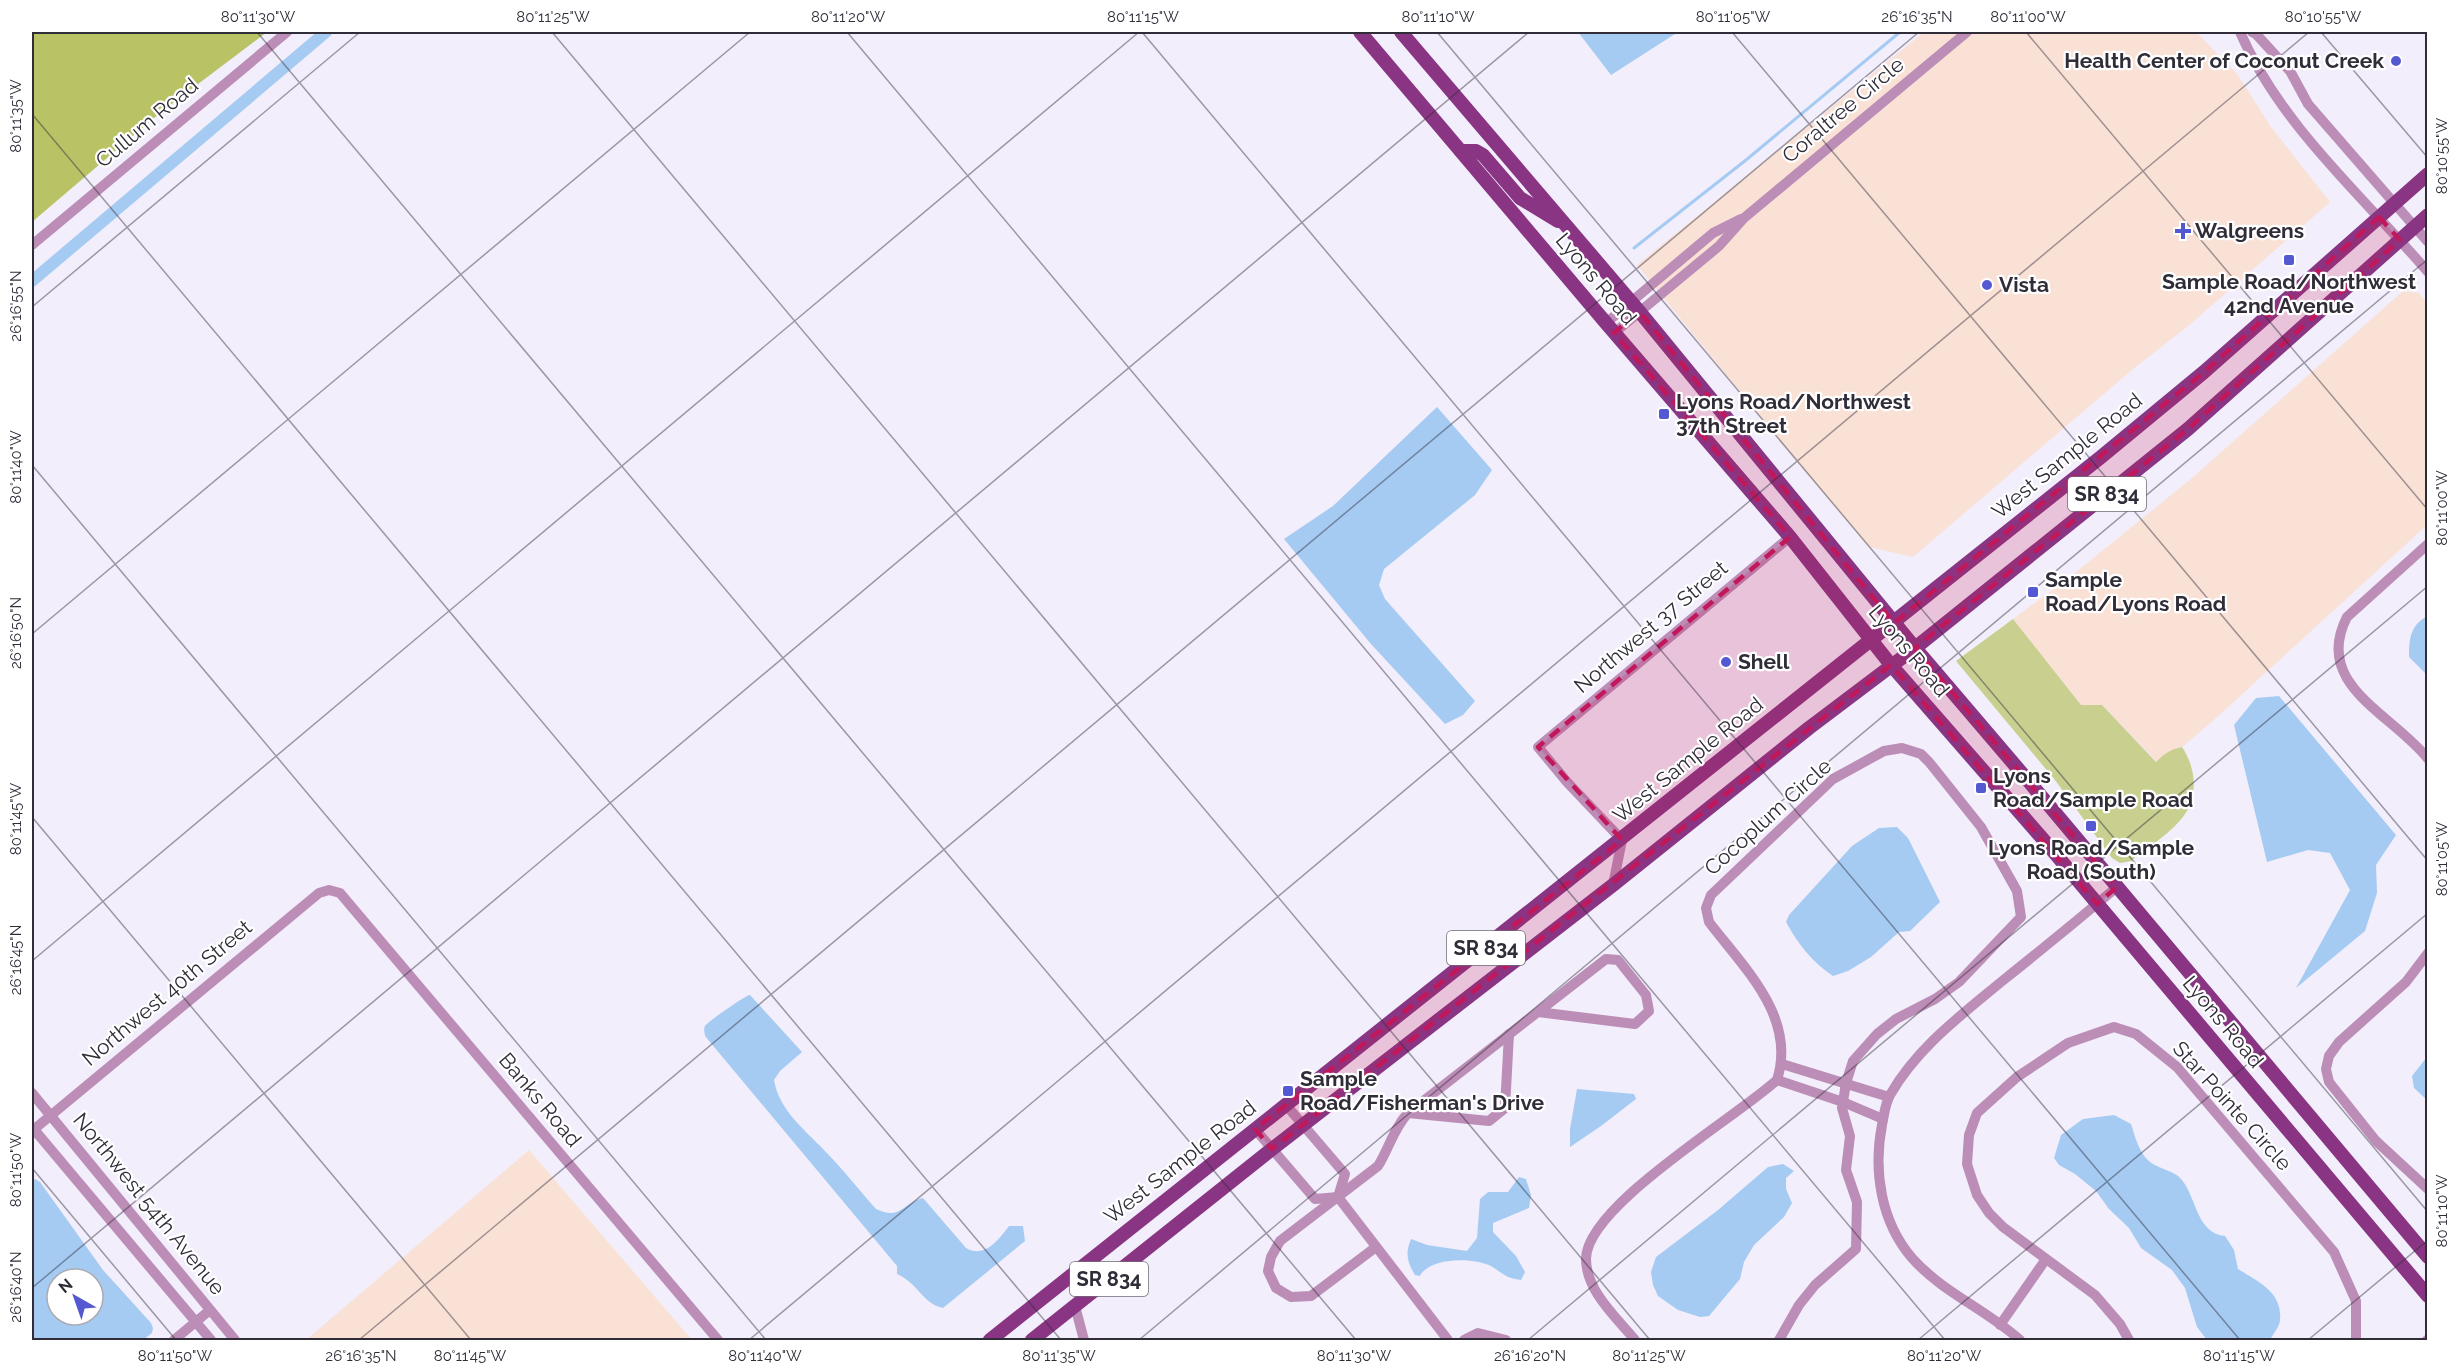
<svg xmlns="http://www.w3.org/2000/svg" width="2459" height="1372" font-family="Raleway,sans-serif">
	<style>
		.commercial { fill: #f9e1d6 }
		.green { fill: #c8cf8f }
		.forest { fill: #bac266 }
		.water { fill: #a5cbf3; fill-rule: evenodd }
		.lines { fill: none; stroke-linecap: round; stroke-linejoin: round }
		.stream { stroke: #a5cbf3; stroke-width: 3 }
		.canal { stroke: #a5cbf3; stroke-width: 12 }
		.minor { stroke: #bc8db6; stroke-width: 10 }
		.major { stroke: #893583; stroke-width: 14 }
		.marked { fill: #c2185b; fill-opacity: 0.2; stroke: #c2185b; stroke-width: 4.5; stroke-dasharray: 12 8; stroke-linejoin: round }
		.ticks { fill: none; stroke: #302d39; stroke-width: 1.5; stroke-opacity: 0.45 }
		.poi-dot { fill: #5559d1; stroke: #fff; stroke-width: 2 }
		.labels { text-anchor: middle; stroke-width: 4.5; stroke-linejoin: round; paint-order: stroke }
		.shield { fill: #fff; stroke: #6e6c74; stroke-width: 1.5 }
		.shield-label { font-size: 20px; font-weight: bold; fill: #302d39 }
		.poi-label { font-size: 21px; font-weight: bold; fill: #302d39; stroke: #fff; text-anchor: start }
		.street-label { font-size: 21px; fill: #302d39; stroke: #fff }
		.neatline { fill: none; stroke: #302d39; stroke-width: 2 }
		.ticks-label { font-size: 15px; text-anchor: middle; fill: #302d39 }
	</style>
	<rect width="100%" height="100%" fill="#f2eefb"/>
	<g class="commercial">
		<path d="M 1924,32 L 2196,32 L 2238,75 L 2271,127 L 2330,202 L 2187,327 L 2133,369 L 1913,557 L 1869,547 L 1779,440 L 1637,265 Z"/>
		<path d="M 2403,291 L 2419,293 L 2427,303 L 2427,525 L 2215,719 L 2182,747 L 2176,748 L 2157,762 L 2102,705 L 2081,705 L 2013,619 L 2075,573 L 2192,478 Z"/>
		<path d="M 529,1150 L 692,1340 L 306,1340 Z"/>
	</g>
	<path class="green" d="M 2013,619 L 2081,705 L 2102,705 L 2156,762 C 2164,754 2171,749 2182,747 C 2195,766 2199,794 2185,814 C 2174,831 2147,848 2131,861 L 2120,863 L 2112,858 L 2055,780 L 1956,661 Z"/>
	<path class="forest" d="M 32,32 L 267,32 L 161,112 L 32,222 Z"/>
	<g class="water">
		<path d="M 1578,32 L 1678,32 L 1611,75 Z"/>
		<path d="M 1437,407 L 1492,470 L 1475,495 L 1384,569 L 1379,585 L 1385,599 L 1475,701 L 1463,715 L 1445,724 L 1371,644 L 1284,539 L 1333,506 Z"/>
		<path d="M 2427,616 L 2427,675 L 2409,657 C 2409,639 2410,626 2427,616 Z"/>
		<path d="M 2279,696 L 2396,835 L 2376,865 L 2377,893 L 2365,931 L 2296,988 L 2350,890 L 2330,853 L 2308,850 L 2267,862 L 2234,725 L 2256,698 Z"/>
		<path d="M 1897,827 L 1908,838 L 1940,902 L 1910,931 L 1899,932 L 1871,957 L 1848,971 L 1833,976 C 1812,962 1798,944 1786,922 L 1789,915 L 1852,846 L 1879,828 Z"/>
		<path d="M 750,995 L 802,1052 L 780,1071 L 774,1080 C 779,1110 804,1129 824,1150 C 842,1168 859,1190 876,1209 C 901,1221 902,1203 923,1198 L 966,1248 C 985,1259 999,1239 1009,1226 L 1023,1226 L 1025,1241 L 943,1308 C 923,1304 918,1283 897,1274 L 897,1266 L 705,1036 C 705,1032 703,1030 705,1026 C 706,1023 746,995 750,995 Z"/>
		<path d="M 2427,1057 L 2428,1100 L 2427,1100 L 2414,1088 L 2412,1076 Z"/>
		<path d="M 1577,1089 L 1634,1094 L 1636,1099 L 1601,1126 L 1570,1147 L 1570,1129 Z"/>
		<path d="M 2114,1115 L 2131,1124 C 2136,1139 2140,1159 2157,1166 C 2163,1169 2173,1172 2178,1176 C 2197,1192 2194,1233 2225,1236 L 2234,1250 L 2238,1269 C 2257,1281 2283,1292 2280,1320 C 2280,1326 2273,1334 2270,1340 L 2207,1340 L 2197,1327 L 2185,1288 L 2172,1270 L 2141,1248 L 2129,1228 L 2109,1209 L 2096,1191 L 2075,1174 L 2059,1165 L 2054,1158 L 2061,1135 L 2083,1119 Z"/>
		<path d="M 1783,1164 L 1794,1171 L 1786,1178 L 1786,1189 L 1792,1203 L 1784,1217 L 1754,1245 L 1744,1262 L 1740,1279 L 1709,1316 L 1700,1317 L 1678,1310 L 1658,1296 L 1653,1285 L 1651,1272 L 1656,1257 L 1718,1210 L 1768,1167 Z"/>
		<path d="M 1519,1177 L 1526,1179 L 1531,1195 L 1529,1208 L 1493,1223 L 1493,1232 L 1516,1256 L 1525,1272 L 1521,1280 C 1505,1278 1504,1274 1491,1266 C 1474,1257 1429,1257 1420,1276 L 1415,1275 C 1407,1261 1405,1254 1411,1239 L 1427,1245 L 1467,1251 L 1477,1238 L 1480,1199 L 1488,1192 L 1508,1192 Z"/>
		<path d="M 35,1179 L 40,1182 L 103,1270 L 151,1323 L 153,1328 L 152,1333 L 143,1340 L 32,1340 L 32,1180 ZM 57,1279 L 93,1279 L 93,1315 L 57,1315 Z"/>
	</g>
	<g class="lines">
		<path class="stream" d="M 1634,248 L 1746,160 L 1900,32"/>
		<path class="canal" d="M 32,281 L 326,32"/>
		<g class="minor">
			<path d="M 2240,32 C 2281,126 2362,195 2428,272"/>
			<path d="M 2252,32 L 2256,34 L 2290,71 L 2308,104 L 2428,242"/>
			<path d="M 32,245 L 287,32"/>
			<path d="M 1606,323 L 1713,233 L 1741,219"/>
			<path d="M 1614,333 L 1719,246 L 1744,218 L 1967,32"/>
			<path d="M 2428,544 L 2347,617 C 2312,685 2393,714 2428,759"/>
			<path d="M 1613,885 L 1622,840 L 1567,782 L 1538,747 L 1790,537"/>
			<path d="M 2428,953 L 2406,982 L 2339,1042 L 2329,1056 L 2326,1069 L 2329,1082 L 2376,1141 L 2428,1189"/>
			<path d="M 1782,1064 L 1889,1097"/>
			<path d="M 1777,1080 L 1843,1102 L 1883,1119"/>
			<path d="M 32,1093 L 235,1340"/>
			<path d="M 1286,1105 L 1345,1174 L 1338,1197"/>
			<path d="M 1408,1113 L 1489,1121 L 1505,1108 L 1509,1034"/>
			<path d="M 32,1127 L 211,1340"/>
			<path d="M 1255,1129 L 1315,1199 L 1338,1197"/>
			<path d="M 32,1131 L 319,893 L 329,890 L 340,893 L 718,1340"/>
			<path d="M 1338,1197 L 1448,1340"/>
			<path d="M 1376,1247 L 1311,1296 L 1291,1297 L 1276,1288 L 1268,1271 L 1271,1257 L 1280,1241 L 1378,1166 C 1389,1148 1394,1128 1408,1113 L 1606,959 L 1618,960 L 1646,995 L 1649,1011 L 1635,1024 L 1538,1012"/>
			<path d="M 1075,1306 L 1084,1340"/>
			<path d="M 2000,1325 L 2046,1259"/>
			<path d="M 174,1340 L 210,1310"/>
			<path d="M 1464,1340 L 1478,1333 L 1506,1340"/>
			<path d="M 1635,1340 C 1617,1318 1586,1291 1586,1259 C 1586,1206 1737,1117 1777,1080 C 1797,1017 1744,968 1709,922 L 1706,908 L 1711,895 L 1833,779 L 1884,751 L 1902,748 L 1921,754 L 1929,762 L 1981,827 L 2017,891 L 2021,917 L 1959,982 L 1935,999 L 1896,1019 L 1877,1034 L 1853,1061 L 1846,1083 L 1842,1108 L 1850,1136 L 1846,1170 L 1857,1202 L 1856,1249 L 1815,1285 L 1799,1305 L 1779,1340"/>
			<path d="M 2020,1340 C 1987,1310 1942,1292 1912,1258 C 1881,1222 1873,1171 1882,1125 C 1884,1115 1885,1104 1890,1095 C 1917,1048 1960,1016 2001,982 C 2040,951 2079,919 2117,887"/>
			<path d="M 2129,1340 L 2120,1324 L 2095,1295 L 2003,1227 L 1989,1213 L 1977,1195 L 1967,1164 L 1969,1135 L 1977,1113 L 2017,1077 L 2068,1043 L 2114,1027 L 2136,1034 L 2177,1067 L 2334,1252 L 2356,1301 L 2356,1340"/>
			<path d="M 2427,1340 L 2428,1340"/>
		</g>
		<g class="major">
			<path d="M 1360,32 L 1606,323 L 1790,537 L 1891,665 L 2042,838 L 2428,1296"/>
			<path d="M 1401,32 L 1639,311 L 1915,648 L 2031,784 L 2428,1257"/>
			<path d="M 1461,151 L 1476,151 L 1483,155 L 1520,198 L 1558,221"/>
			<path d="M 990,1340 L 2101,457 L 2204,372 L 2428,174"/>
			<path d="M 1032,1340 L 1272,1149 L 1613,885 L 1809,728 L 1915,648 L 2188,429 L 2428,215"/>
		</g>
	</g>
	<path class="marked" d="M 2379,217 L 2400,240 L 2188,429 L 1915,648 L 2117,887 L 2097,904 L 1891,665 L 1272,1149 L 1255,1129 L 1622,840 L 1538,747 L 1790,537 L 1614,333 L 1639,311 L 1894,623 L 2204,372 Z"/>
	<path class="ticks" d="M 257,32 L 1356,1340M 552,32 L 1650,1340M 847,32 L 1945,1340M 1142,32 L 2240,1340M 1437,32 L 2428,1212M 1732,32 L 2428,861M 2026,32 L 2428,510M 2321,32 L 2428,158M 32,114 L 1061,1340M 32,307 L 360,32M 32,465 L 766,1340M 32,634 L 750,32M 32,817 L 471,1340M 32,961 L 1139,32M 32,1168 L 176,1340M 32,1288 L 1529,32M 359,1340 L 1919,32M 749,1340 L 2309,32M 1139,1340 L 2428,259M 1528,1340 L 2428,586M 1918,1340 L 2428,913M 2308,1340 L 2428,1240"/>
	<g class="poi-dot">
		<circle cx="2396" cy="61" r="6"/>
		<path d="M2180 222h6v6h6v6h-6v6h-6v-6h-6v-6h6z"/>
		<rect x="2283" y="254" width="12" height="12" rx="3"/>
		<circle cx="1987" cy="285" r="6"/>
		<rect x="1658" y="408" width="12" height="12" rx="3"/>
		<rect x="2027" y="586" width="12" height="12" rx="3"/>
		<circle cx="1726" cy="662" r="6"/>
		<rect x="1975" y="782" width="12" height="12" rx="3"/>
		<rect x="2085" y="820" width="12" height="12" rx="3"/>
		<rect x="1282" y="1085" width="12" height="12" rx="3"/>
	</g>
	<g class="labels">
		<g class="shield">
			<rect x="2068" y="477" width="78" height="34" rx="4.5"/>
			<rect x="1447" y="931" width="78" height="34" rx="4.5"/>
			<rect x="1070" y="1262" width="78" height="34" rx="4.5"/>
		</g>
		<g class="shield-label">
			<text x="2107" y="501">SR 834</text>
			<text x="1486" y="955">SR 834</text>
			<text x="1109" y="1286">SR 834</text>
		</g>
		<g class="poi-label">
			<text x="2384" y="68" text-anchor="end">Health Center of Coconut Creek</text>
			<text x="2195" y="238">Walgreens</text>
			<text x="2289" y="289" text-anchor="middle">Sample Road/Northwest<tspan x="2289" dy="24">42nd Avenue</tspan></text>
			<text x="1999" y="292">Vista</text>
			<text x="1676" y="409">Lyons Road/Northwest<tspan x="1676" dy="24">37th Street</tspan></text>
			<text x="2045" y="587">Sample<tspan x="2045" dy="24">Road/Lyons Road</tspan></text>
			<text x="1738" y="669">Shell</text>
			<text x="1993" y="783">Lyons<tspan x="1993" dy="24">Road/Sample Road</tspan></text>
			<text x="2091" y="855" text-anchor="middle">Lyons Road/Sample<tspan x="2091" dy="24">Road (South)</tspan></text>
			<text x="1300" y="1086">Sample<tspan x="1300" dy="24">Road/Fisherman's Drive</tspan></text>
		</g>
		<g class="street-label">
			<text transform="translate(1843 110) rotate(-40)" y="7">Coraltree Circle</text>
			<text transform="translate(147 123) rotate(-40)" y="7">Cullum Road</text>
			<text transform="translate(1596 279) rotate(50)" y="7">Lyons Road</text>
			<text transform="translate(2067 456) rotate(-39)" y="7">West Sample Road</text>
			<text transform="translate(1651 627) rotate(-40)" y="7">Northwest 37 Street</text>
			<text transform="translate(1909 651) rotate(50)" y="7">Lyons Road</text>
			<text transform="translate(1688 760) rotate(-39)" y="7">West Sample Road</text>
			<text transform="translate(1768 817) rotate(-42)" y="7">Cocoplum Circle</text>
			<text transform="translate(167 993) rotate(-40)" y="7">Northwest 40th Street</text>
			<text transform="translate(2223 1022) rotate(50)" y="7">Lyons Road</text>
			<text transform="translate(540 1100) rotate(50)" y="7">Banks Road</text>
			<text transform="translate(2232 1106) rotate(48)" y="7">Star Pointe Circle</text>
			<text transform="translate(1180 1162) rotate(-38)" y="7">West Sample Road</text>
			<text transform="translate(149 1204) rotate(51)" y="7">Northwest 54th Avenue</text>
		</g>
	</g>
	<rect width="2459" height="1372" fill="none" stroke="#ffffff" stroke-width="66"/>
	<g transform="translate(75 1297) rotate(320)"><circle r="28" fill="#ffffff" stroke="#acabb0" stroke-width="1.5"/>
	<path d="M0-4.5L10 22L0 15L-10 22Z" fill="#5559d1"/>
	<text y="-9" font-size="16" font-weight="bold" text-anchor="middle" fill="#302d39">N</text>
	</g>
	<rect x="33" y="33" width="2393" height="1306" class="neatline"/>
	<g class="ticks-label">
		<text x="258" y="22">80°11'30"W</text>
		<text x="553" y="22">80°11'25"W</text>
		<text x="848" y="22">80°11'20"W</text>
		<text x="1143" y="22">80°11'15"W</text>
		<text x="1438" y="22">80°11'10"W</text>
		<text x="1733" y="22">80°11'05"W</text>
		<text x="1917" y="22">26°16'35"N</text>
		<text x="2028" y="22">80°11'00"W</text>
		<text x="2323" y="22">80°10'55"W</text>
		<text transform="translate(16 116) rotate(-90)" y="5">80°11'35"W</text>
		<text transform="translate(2442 156) rotate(-90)" y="5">80°10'55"W</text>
		<text transform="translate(16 306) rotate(-90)" y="5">26°16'55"N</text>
		<text transform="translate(16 467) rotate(-90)" y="5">80°11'40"W</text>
		<text transform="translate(2442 508) rotate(-90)" y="5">80°11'00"W</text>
		<text transform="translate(16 633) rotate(-90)" y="5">26°16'50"N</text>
		<text transform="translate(16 819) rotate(-90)" y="5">80°11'45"W</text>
		<text transform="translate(2442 859) rotate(-90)" y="5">80°11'05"W</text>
		<text transform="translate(16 960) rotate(-90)" y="5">26°16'45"N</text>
		<text transform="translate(16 1170) rotate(-90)" y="5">80°11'50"W</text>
		<text transform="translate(2442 1211) rotate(-90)" y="5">80°11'10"W</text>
		<text transform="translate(16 1287) rotate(-90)" y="5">26°16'40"N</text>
		<text x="175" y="1361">80°11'50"W</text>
		<text x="361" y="1361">26°16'35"N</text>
		<text x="470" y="1361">80°11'45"W</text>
		<text x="765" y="1361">80°11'40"W</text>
		<text x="1059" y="1361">80°11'35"W</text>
		<text x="1354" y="1361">80°11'30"W</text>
		<text x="1530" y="1361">26°16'20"N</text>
		<text x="1649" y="1361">80°11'25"W</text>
		<text x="1944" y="1361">80°11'20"W</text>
		<text x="2239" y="1361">80°11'15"W</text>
	</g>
</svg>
